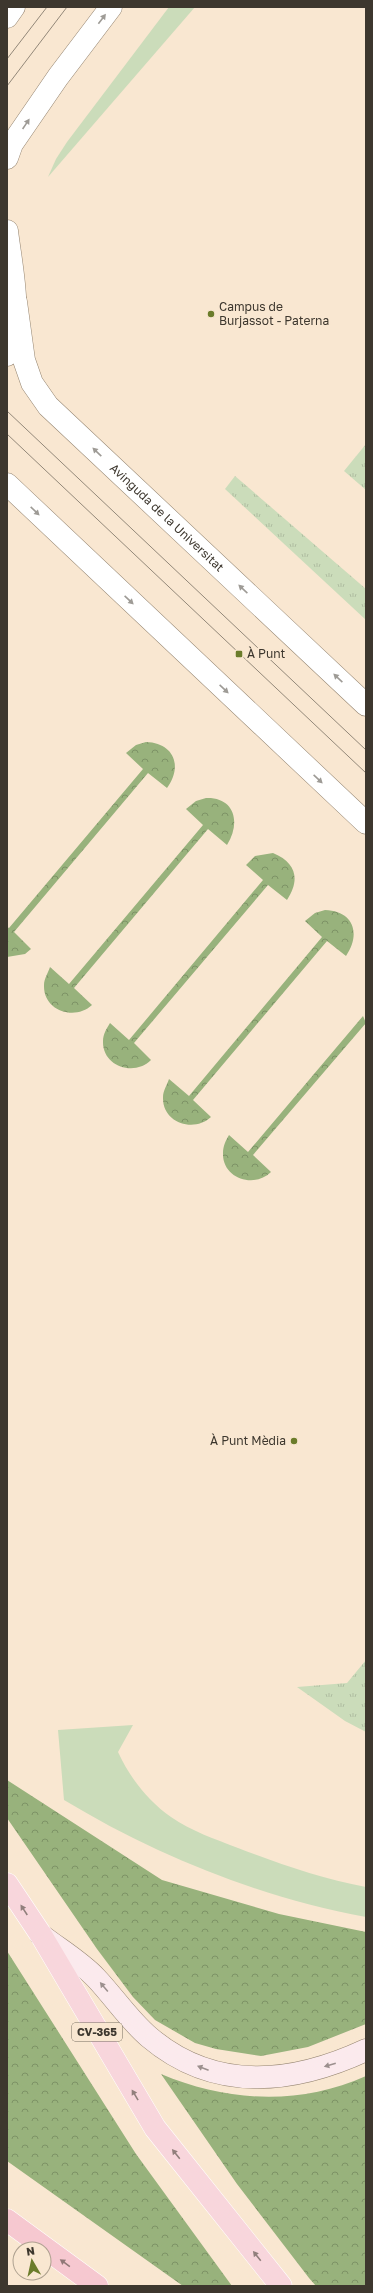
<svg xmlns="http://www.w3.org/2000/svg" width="373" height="2293" font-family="'Golos Text',sans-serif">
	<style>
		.grass { fill: url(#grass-tufts) }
		.forest { fill: url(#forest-crowns) }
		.green { fill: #cbdcba }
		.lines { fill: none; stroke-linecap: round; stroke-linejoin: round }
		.tertiary-casing { stroke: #948470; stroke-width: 23 }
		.secondary-casing { stroke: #948470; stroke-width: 23 }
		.primary-casing { stroke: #fff; stroke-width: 23 }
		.trunk-casing { stroke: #fff; stroke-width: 23 }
		.tertiary { stroke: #fff; stroke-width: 22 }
		.secondary { stroke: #fbeaed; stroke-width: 22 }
		.primary { stroke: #f8d6dc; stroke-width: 22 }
		.trunk { stroke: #f6c8d0; stroke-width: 22 }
		.tram { stroke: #938879; stroke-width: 1 }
		.oneway { fill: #9e9b96 }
		.oneway2 { fill: #917f7c }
		.oneway3 { fill: #9c908e }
		.oneway4 { fill: #907877 }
		.poi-dot { fill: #6b7c2b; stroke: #f9e7d1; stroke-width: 1.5 }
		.labels { text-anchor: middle; stroke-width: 4; stroke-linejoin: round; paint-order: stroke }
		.shield { fill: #f9e7d1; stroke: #756c5f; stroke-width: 1 }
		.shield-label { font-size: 11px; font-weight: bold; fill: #3d372e }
		.poi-label { font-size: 12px; fill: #3d372e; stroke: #f9e7d1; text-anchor: start }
		.street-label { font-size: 12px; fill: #3d372e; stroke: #f9e7d1 }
	</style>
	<defs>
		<pattern id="grass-tufts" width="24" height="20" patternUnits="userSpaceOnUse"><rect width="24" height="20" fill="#cbdcba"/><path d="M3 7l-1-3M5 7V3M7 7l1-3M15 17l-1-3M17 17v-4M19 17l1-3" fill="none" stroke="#afbda0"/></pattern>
		<pattern id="forest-crowns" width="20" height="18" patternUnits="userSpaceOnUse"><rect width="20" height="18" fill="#98b27c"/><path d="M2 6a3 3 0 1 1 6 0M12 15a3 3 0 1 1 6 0" fill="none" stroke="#7d9266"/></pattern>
	</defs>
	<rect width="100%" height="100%" fill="#f9e7d1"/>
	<g class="grass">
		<path d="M 366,444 L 366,490 L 344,471 Z"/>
		<path d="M 235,476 L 366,589 L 366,620 L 225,489 Z"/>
		<path d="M 366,1660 L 366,1732 L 345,1721 L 297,1687 L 347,1683 Z"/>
	</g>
	<g class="forest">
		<path d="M 146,742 C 174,743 183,766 167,788 L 148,773 L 14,932 L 31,949 L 25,954 L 7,957 L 7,927 L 9,928 L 143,769 L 126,753 L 136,745 Z"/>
		<path d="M 206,798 C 235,797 241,823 227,845 L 208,829 L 74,988 L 92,1005 C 75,1021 43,1011 44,985 C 44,979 48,973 50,967 L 69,984 L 203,825 L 186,809 L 196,801 Z"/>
		<path d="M 273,853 C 297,863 300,880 287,900 L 268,885 L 134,1043 L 151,1060 C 134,1077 102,1066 103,1041 C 103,1034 107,1028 110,1023 L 129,1040 L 263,880 L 246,865 L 255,856 Z"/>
		<path d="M 325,910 C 354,911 361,934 346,956 L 327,941 L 193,1100 L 211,1117 C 194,1133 162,1123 163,1097 C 163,1091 167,1085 169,1079 L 189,1096 L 322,937 L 305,921 L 315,913 Z"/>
		<path d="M 363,1016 L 366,1023 L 253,1155 L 271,1172 C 254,1189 222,1178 223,1153 C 223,1146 226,1140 229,1135 L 248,1152 Z"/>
		<path d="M 7,1780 L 162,1880 L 279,1914 L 366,1932 L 366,2024 L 308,2047 L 261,2056 L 216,2049 L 195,2043 L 155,2020 L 133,1997 L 97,1949 L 7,1818 Z"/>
		<path d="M 7,1951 L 136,2154 L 232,2286 L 183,2286 L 7,2161 Z"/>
		<path d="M 161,2074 C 228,2102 299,2106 366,2076 L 366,2286 L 316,2286 L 309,2278 L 237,2184 Z"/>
	</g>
	<g class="green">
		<path d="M 169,7 L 195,7 L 48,177 L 56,159 L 67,142 Z"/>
		<path d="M 133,1725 L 118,1752 C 130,1778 148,1801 171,1817 C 191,1831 215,1839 238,1848 C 280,1864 322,1879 366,1887 L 366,1917 C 259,1897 157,1856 64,1800 L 58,1730 Z"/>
	</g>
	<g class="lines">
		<g class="tertiary-casing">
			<g id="tertiary">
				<path d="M 7,17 L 14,7"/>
				<path d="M 7,158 L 12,144 L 58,77 L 111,7"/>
				<path d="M 7,231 C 12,272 23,315 7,355"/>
				<path id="s1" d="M 16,302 L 24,360 L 32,383 L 48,406 L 366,705"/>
				<path d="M 7,484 L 366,823"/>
			</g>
		</g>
		<g class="secondary-casing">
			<path id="secondary" d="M 41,1935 C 59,1949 81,1962 96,1978 C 114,1997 129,2020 149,2037 C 215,2093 293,2084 366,2050"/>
		</g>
		<g class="primary-casing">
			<path id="primary" d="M 7,1884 L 41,1935 L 155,2128 L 281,2286"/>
		</g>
		<g class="trunk-casing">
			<path id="trunk" d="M 7,2220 L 97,2286"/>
		</g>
		<use href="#tertiary" class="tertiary"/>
		<use href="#secondary" class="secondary"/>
		<use href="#primary" class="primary"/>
		<use href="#trunk" class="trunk"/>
		<g class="tram">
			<path d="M 7,59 L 47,7"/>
			<path d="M 7,86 L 67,7"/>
			<path d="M 7,411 L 366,750"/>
			<path d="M 7,434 L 366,773"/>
		</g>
	</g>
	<defs><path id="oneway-solid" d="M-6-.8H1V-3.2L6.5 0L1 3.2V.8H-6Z"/></defs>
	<g class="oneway">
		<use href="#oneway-solid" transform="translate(102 19) rotate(-53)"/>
		<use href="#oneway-solid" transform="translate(26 124) rotate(-56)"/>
		<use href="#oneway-solid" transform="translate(97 452) rotate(-136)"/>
		<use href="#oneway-solid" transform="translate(35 511) rotate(44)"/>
		<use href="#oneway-solid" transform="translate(243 589) rotate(-137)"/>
		<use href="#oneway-solid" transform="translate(129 600) rotate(43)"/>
		<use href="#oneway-solid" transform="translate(338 678) rotate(-137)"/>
		<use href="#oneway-solid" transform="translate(224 689) rotate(43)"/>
		<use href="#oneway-solid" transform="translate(318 779) rotate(43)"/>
	</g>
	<g class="oneway2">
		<use href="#oneway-solid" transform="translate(24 1910) rotate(-123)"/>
		<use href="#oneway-solid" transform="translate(135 2095) rotate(-121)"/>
		<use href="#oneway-solid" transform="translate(176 2154) rotate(-129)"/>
		<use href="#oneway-solid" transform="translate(257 2256) rotate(-129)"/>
	</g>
	<g class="oneway3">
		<use href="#oneway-solid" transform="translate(104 1987) rotate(-130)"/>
		<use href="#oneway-solid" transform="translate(330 2065) rotate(164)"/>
		<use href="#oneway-solid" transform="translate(203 2068) rotate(-159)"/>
	</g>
	<use class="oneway4" href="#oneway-solid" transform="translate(65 2263) rotate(-144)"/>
	<g class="poi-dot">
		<circle cx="211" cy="314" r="4"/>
		<rect x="235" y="650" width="8" height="8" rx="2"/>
		<circle cx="294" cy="1441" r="4"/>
	</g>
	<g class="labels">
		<rect class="shield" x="72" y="2023" width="50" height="18" rx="3"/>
		<g class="shield-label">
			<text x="97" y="2036">CV-365</text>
		</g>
		<g class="poi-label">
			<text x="219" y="311">Campus de<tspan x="219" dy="14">Burjassot - Paterna</tspan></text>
			<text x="247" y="658">À Punt</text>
			<text x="286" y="1445" text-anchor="end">À Punt Mèdia</text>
		</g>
		<g class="street-label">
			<text dy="4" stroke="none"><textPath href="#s1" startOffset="274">Avinguda de la Universitat</textPath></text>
		</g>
	</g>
	<rect width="373" height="2293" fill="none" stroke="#3d372e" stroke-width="16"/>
	<g transform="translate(32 2261) rotate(351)"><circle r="19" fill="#f9e7d1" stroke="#aea190"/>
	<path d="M0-3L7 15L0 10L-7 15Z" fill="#6b7c2b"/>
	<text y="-6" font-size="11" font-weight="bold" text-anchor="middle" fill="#3d372e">N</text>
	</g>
</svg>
